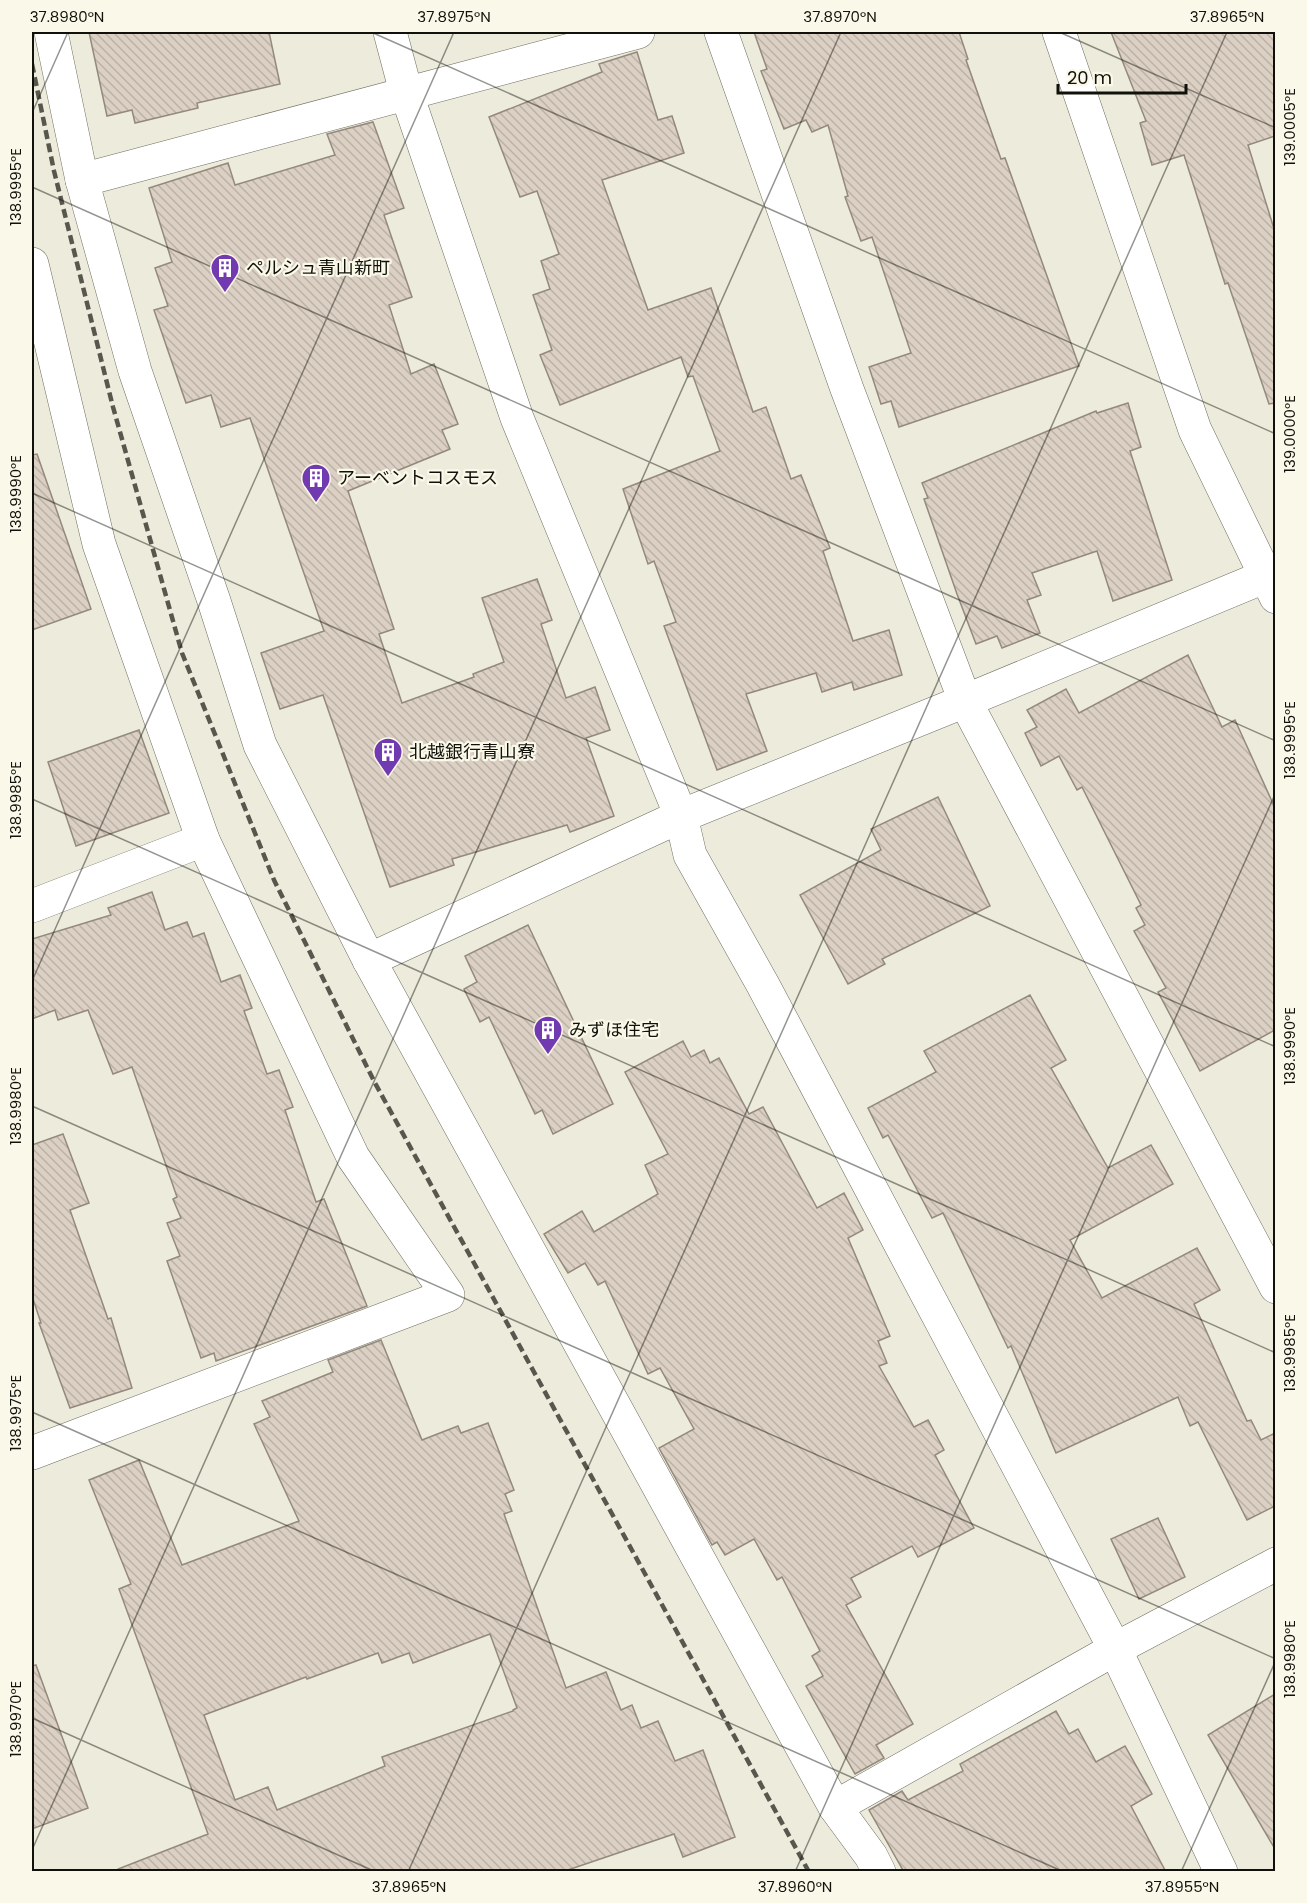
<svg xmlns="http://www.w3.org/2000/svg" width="1307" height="1903" font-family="Poppins,'Noto Sans JP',sans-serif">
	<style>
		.building { fill: url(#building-back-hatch); stroke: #93897d; stroke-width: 1.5; fill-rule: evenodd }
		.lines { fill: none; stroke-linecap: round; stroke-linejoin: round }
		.minor-casing { stroke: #6f6e60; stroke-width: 34 }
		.minor { stroke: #fff; stroke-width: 33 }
		.rail { stroke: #58574e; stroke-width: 4.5; stroke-dasharray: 9 4.5; stroke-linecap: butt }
		.ticks { fill: none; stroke: #11110b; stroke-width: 1.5; stroke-opacity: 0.45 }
		.labels { text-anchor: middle; stroke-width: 4.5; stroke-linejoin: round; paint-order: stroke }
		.poi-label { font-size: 18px; fill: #11110b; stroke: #faf8e8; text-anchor: start }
		.neatline { fill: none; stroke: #11110b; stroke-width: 2 }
		.ticks-label { font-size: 15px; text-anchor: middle; fill: #11110b }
	</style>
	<defs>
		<pattern id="building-back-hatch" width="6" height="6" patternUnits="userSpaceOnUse" patternTransform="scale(1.5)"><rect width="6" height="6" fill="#dbd0c3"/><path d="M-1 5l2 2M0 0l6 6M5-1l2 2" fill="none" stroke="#bbb2a6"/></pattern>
	</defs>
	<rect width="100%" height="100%" fill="#edebdb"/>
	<g class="building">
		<path d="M 89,32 L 269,32 L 280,84 L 197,103 L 198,108 L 135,123 L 132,110 L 107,116 Z"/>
		<path d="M 754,32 L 959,32 L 968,59 L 966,60 L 1001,159 L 1005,158 L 1079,366 L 899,427 L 891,401 L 881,404 L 869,367 L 911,353 L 872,237 L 861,241 L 845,197 L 848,196 L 828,125 L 812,132 L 806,120 L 784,129 L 761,71 L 767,69 Z"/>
		<path d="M 1111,32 L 1275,32 L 1275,136 L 1248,145 L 1275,232 L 1275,403 L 1269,404 L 1228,283 L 1225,284 L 1184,155 L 1152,165 L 1140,123 L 1146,121 Z"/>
		<path d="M 637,52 L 658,120 L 672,116 L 684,153 L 602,180 L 648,310 L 711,288 L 753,412 L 766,407 L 791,479 L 801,475 L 830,548 L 823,551 L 853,641 L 889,630 L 902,675 L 854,690 L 852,682 L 822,692 L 816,673 L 746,694 L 767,751 L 717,770 L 664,626 L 676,622 L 654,561 L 648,564 L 623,489 L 720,451 L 693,376 L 688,377 L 681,357 L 560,405 L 540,355 L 552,350 L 533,295 L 550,289 L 541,261 L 559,254 L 537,191 L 520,197 L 489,117 L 602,72 L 599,64 Z"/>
		<path d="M 373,122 L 404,208 L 384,215 L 412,297 L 389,305 L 411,374 L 434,364 L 458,424 L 442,430 L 450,449 L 348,491 L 394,629 L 379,634 L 402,703 L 474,677 L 473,674 L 504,662 L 482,598 L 537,579 L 552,620 L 541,624 L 566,698 L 595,687 L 610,730 L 586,738 L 614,816 L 570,832 L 567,825 L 452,859 L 454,865 L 390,887 L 323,695 L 280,709 L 261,653 L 324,631 L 250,418 L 221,427 L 211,395 L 186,403 L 154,310 L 168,306 L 155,268 L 172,262 L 149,188 L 228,163 L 235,185 L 335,155 L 327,134 Z"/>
		<path d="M 1128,403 L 1141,447 L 1130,451 L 1172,580 L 1113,601 L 1097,551 L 1032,573 L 1041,595 L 1027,600 L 1040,633 L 1002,648 L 997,636 L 976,644 L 957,594 L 924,499 L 928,498 L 922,483 L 1096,411 L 1097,413 Z"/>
		<path d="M 37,454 L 91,609 L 32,630 L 32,455 Z"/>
		<path d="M 1188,655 L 1222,727 L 1235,720 L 1275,808 L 1275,1030 L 1200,1071 L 1158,992 L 1166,988 L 1134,931 L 1145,925 L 1136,908 L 1141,905 L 1082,787 L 1077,790 L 1059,756 L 1041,766 L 1025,733 L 1037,727 L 1027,710 L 1066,689 L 1079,713 Z"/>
		<path d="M 139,730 L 169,813 L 76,846 L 48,762 Z"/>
		<path d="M 938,797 L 990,906 L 882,959 L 885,964 L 848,984 L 800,895 L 881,850 L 871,829 Z"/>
		<path d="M 152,892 L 165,930 L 187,922 L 193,937 L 204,933 L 221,982 L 240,975 L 252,1008 L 244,1011 L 267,1074 L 279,1070 L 293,1107 L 285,1110 L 316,1202 L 324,1199 L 367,1306 L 216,1361 L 214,1353 L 201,1358 L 167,1261 L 180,1256 L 167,1223 L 181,1218 L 173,1199 L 177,1197 L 132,1067 L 113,1074 L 88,1010 L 58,1020 L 55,1010 L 32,1019 L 32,939 L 111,915 L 108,908 Z"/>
		<path d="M 528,925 L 613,1104 L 553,1134 L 542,1110 L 535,1114 L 489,1017 L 480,1022 L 464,989 L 477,982 L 465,956 Z"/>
		<path d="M 1030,995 L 1066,1060 L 1051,1068 L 1108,1168 L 1151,1145 L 1173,1184 L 1070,1240 L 1102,1298 L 1197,1248 L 1220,1290 L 1194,1304 L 1247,1421 L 1251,1420 L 1261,1440 L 1275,1433 L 1275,1506 L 1247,1520 L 1198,1422 L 1190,1426 L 1178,1397 L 1056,1453 L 1011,1346 L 1008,1348 L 943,1213 L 932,1218 L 888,1135 L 883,1138 L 868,1108 L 936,1072 L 924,1051 Z"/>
		<path d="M 683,1041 L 691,1057 L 704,1050 L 710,1063 L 719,1058 L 749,1114 L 763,1107 L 817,1208 L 844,1193 L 863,1230 L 848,1238 L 890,1336 L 878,1341 L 887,1363 L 879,1366 L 914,1427 L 928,1420 L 944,1450 L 935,1455 L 974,1528 L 918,1557 L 912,1546 L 851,1578 L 861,1597 L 846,1605 L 913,1724 L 876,1745 L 884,1758 L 855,1774 L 806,1686 L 823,1676 L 812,1656 L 820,1651 L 782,1577 L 777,1580 L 754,1539 L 725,1555 L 717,1542 L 712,1545 L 659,1448 L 694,1429 L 660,1368 L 648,1374 L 605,1281 L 598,1285 L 585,1263 L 568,1273 L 544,1234 L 582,1211 L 594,1232 L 658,1194 L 645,1165 L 668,1154 L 625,1072 Z"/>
		<path d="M 63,1134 L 89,1203 L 70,1210 L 108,1319 L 111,1318 L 132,1388 L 70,1408 L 39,1323 L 41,1323 L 32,1296 L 32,1145 Z"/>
		<path d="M 381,1340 L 422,1440 L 458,1426 L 461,1433 L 488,1423 L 514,1490 L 505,1494 L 512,1511 L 504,1514 L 566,1688 L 606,1672 L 621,1710 L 632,1705 L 641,1728 L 658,1721 L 675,1761 L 703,1750 L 735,1837 L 683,1857 L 674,1834 L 562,1872 L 118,1872 L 118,1869 L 208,1834 L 119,1589 L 131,1584 L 89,1480 L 139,1460 L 182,1565 L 299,1521 L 254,1424 L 270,1417 L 262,1401 L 333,1372 L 328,1360 ZM 490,1634 L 517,1708 L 513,1710 L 513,1711 L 382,1757 L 385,1766 L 277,1810 L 268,1787 L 235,1800 L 204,1715 L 306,1677 L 307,1679 L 378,1653 L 382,1663 L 409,1653 L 413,1663 Z"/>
		<path d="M 1158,1518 L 1185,1577 L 1139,1599 L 1111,1539 Z"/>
		<path d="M 36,1665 L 88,1808 L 32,1829 L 32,1666 Z"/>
		<path d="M 1275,1694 L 1275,1849 L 1208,1735 Z"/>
		<path d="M 1056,1711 L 1069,1734 L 1078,1729 L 1096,1762 L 1125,1746 L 1152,1794 L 1131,1806 L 1166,1872 L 904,1872 L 869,1810 L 902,1791 L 908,1800 L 963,1771 L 960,1764 Z"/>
	</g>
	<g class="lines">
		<g class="minor-casing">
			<g id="minor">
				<path d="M 51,32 L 82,180"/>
				<path d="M 390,32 L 406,92 L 517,418 L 681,816 L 690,855 L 763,985 L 1115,1649 L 1221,1872"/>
				<path d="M 638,32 L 82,180 L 135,371 L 214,601 L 260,745 L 369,960 L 835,1807 L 871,1856 L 879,1872"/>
				<path d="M 721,32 L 847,389 L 965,701 L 1276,1287"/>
				<path d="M 1059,32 L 1195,430 L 1276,597"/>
				<path d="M 32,264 L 99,544 L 203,840 L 353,1157 L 448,1295 L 32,1453"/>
				<path d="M 32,906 L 203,840"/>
				<path d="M 369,960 L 681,816 L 965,701 L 1276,572"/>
				<path d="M 835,1807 L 1115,1649 L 1276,1564"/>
			</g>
		</g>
		<use href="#minor" class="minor"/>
		<path class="rail" d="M 32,64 L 54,171 L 113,407 L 182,653 L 274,880 L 375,1083 L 809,1872"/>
	</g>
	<path class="ticks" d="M 371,32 L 1276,434M 1059,32 L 1276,128M 32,113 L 68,32M 32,187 L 1276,741M 32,493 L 1276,1047M 32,799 L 1276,1353M 32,981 L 454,32M 32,1106 L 1276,1659M 32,1412 L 1064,1872M 32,1718 L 376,1872M 32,1850 L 841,32M 408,1872 L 1227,32M 795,1872 L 1276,792M 1181,1872 L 1276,1660"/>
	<defs>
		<g id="building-pin" transform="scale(1.5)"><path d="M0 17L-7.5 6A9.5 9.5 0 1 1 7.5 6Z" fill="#723ab1" stroke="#faf8e8"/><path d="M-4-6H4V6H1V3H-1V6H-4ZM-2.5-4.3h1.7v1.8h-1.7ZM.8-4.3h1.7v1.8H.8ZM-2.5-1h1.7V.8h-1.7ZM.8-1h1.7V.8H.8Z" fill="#fff"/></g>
	</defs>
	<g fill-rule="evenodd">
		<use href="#building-pin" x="225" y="268"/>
		<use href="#building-pin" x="316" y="478"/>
		<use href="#building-pin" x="388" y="752"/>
		<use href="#building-pin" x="548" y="1030"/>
	</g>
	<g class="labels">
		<g class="poi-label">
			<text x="246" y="274">ペルシュ青山新町</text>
			<text x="337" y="484">アーベントコスモス</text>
			<text x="409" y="758">北越銀行青山寮</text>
			<text x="569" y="1036">みずほ住宅</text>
		</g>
	</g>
	<rect width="1307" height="1903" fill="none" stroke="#faf8e8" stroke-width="66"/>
	<path d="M1058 84v9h128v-9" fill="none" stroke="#11110b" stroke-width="3"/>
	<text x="1067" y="84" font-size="18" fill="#11110b" stroke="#faf8e8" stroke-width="4.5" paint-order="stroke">20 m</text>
	<rect x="33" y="33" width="1241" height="1837" class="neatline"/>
	<g class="ticks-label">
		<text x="67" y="22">37.8980°N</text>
		<text x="454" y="22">37.8975°N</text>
		<text x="840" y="22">37.8970°N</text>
		<text x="1227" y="22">37.8965°N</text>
		<text transform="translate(1290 127) rotate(-90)" y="5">139.0005°E</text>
		<text transform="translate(16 187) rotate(-90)" y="5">138.9995°E</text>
		<text transform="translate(1290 434) rotate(-90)" y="5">139.0000°E</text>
		<text transform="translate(16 494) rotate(-90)" y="5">138.9990°E</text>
		<text transform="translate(1290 740) rotate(-90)" y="5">138.9995°E</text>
		<text transform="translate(16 800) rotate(-90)" y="5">138.9985°E</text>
		<text transform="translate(1290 1046) rotate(-90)" y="5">138.9990°E</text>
		<text transform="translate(16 1106) rotate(-90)" y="5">138.9980°E</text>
		<text transform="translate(1290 1353) rotate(-90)" y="5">138.9985°E</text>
		<text transform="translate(16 1413) rotate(-90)" y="5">138.9975°E</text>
		<text transform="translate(1290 1659) rotate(-90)" y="5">138.9980°E</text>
		<text transform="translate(16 1719) rotate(-90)" y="5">138.9970°E</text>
		<text x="409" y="1892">37.8965°N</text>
		<text x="795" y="1892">37.8960°N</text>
		<text x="1182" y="1892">37.8955°N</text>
	</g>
</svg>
